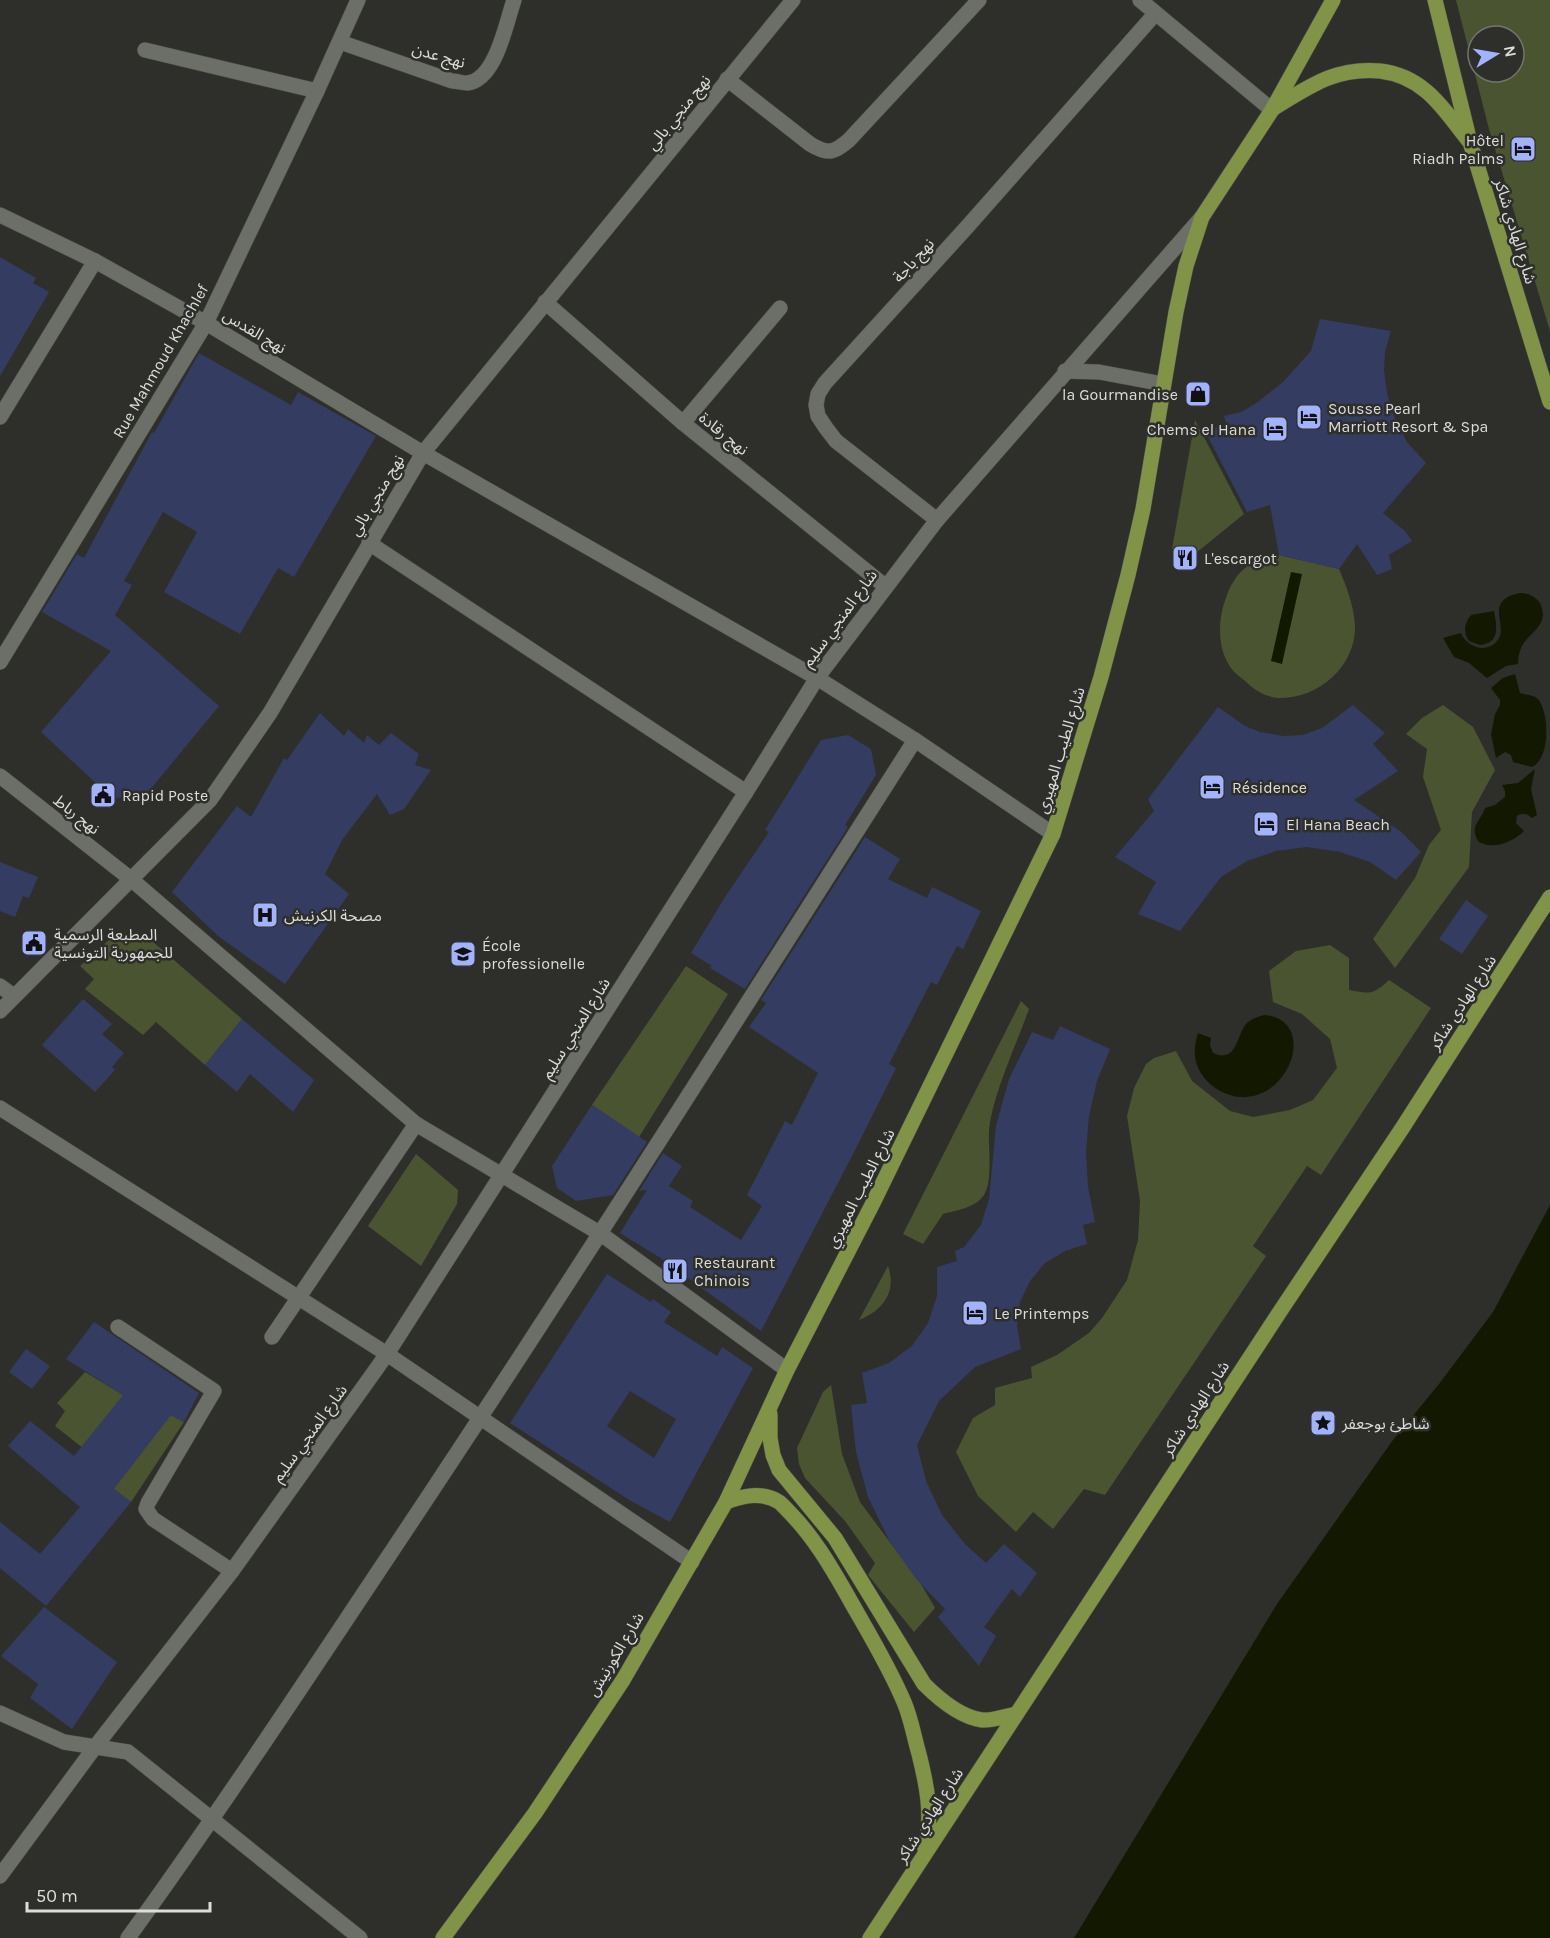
<svg xmlns="http://www.w3.org/2000/svg" width="1550" height="1938" font-family="Karla,'Noto Sans Arabic',sans-serif">
	<style>
		.green { fill: #4a5430; fill-rule: evenodd }
		.water { fill: #121900 }
		.building { fill: #343c61; fill-rule: evenodd }
		.lines { fill: none; stroke-linecap: round; stroke-linejoin: round }
		.minor-casing { stroke: #494a47; stroke-width: 16 }
		.major-casing { stroke: #494a47; stroke-width: 16 }
		.minor { stroke: #6c6e68; stroke-width: 15 }
		.major { stroke: #819346; stroke-width: 15 }
		.labels { text-anchor: middle; stroke-width: 5; stroke-linejoin: round; paint-order: stroke }
		.street-label { font-size: 16px; fill: #dcddda; stroke: #2e2f2b }
		.poi-label { font-size: 16px; fill: #dcddda; stroke: #2e2f2b; text-anchor: start }
	</style>
	<rect width="100%" height="100%" fill="#2e2f2b"/>
	<g class="green">
		<path d="M 1456,0 L 1550,0 L 1550,331 L 1489,129 ZM 1478,36 L 1514,36 L 1514,72 L 1478,72 Z"/>
		<path d="M 1195,420 L 1244,514 L 1191,557 L 1172,549 Z"/>
		<path d="M 1279,555 L 1339,569 C 1347,588 1354,606 1355,626 C 1356,666 1319,698 1281,698 C 1267,698 1254,690 1245,681 C 1239,676 1232,671 1229,665 C 1217,646 1218,618 1226,598 C 1235,571 1252,558 1279,555 Z"/>
		<path d="M 1443,705 L 1473,727 L 1495,770 L 1472,812 L 1469,867 L 1395,968 L 1373,939 L 1415,878 L 1429,845 L 1441,830 L 1423,777 L 1427,749 L 1406,734 L 1422,718 Z"/>
		<path d="M 145,935 L 242,1019 L 205,1065 L 156,1022 L 143,1035 L 85,989 L 94,979 L 80,966 L 111,938 Z"/>
		<path d="M 1330,945 L 1349,958 L 1349,990 C 1370,994 1373,995 1389,980 L 1431,1008 L 1321,1175 L 1307,1166 L 1253,1246 L 1266,1256 L 1105,1495 L 1084,1489 L 1053,1529 L 1033,1512 L 1016,1532 L 978,1496 L 956,1452 L 973,1418 L 995,1405 L 995,1388 L 1032,1378 L 1031,1367 L 1057,1355 L 1089,1333 L 1102,1318 L 1127,1280 L 1138,1240 L 1140,1201 L 1127,1116 L 1134,1088 L 1146,1064 L 1154,1058 L 1176,1051 L 1192,1081 L 1230,1111 L 1253,1117 L 1290,1110 L 1313,1100 L 1337,1068 L 1330,1039 L 1302,1014 L 1273,1002 L 1269,971 L 1296,951 Z"/>
		<path d="M 686,966 L 728,994 L 639,1137 L 592,1105 Z"/>
		<path d="M 1021,1001 L 1029,1009 C 1017,1043 992,1096 989,1131 C 988,1148 993,1180 984,1195 C 975,1208 957,1210 943,1214 L 923,1244 L 903,1234 Z"/>
		<path d="M 416,1154 L 458,1190 L 457,1204 L 421,1266 L 368,1226 Z"/>
		<path d="M 888,1266 C 897,1292 883,1310 859,1320 Z"/>
		<path d="M 85,1372 L 123,1395 L 126,1391 L 184,1422 L 131,1502 L 110,1486 L 117,1475 L 55,1426 L 65,1411 L 57,1403 Z"/>
		<path d="M 831,1385 L 842,1454 L 860,1502 L 921,1584 L 935,1608 L 914,1632 L 868,1575 L 875,1563 L 845,1521 L 805,1478 L 799,1464 L 797,1448 L 823,1392 Z"/>
	</g>
	<g class="water">
		<path d="M 1291,572 L 1302,574 L 1282,664 L 1271,661 Z"/>
		<path d="M 1520,593 C 1528,593 1535,596 1540,603 C 1550,626 1530,631 1522,646 C 1519,652 1518,658 1518,664 L 1506,666 L 1487,678 L 1469,663 L 1454,657 L 1443,638 L 1461,633 C 1467,648 1489,655 1499,638 C 1507,624 1484,600 1520,593 Z"/>
		<path d="M 1494,611 C 1497,627 1500,643 1480,645 L 1469,641 C 1463,632 1464,624 1471,615 Z"/>
		<path d="M 1515,674 L 1520,693 C 1526,695 1534,695 1538,699 C 1550,714 1550,759 1532,767 L 1513,762 L 1511,755 L 1505,752 L 1496,758 L 1491,734 L 1495,714 L 1500,705 L 1500,700 L 1491,688 L 1503,678 Z"/>
		<path d="M 1535,769 L 1531,789 L 1537,815 L 1532,818 C 1527,814 1523,812 1517,816 L 1516,823 L 1524,831 C 1513,842 1494,850 1479,842 C 1468,827 1481,821 1485,808 L 1495,805 L 1505,797 L 1505,791 L 1502,785 L 1518,783 Z"/>
		<path d="M 1264,1015 C 1318,1019 1291,1101 1240,1097 C 1227,1096 1216,1090 1207,1081 C 1194,1067 1192,1051 1198,1033 L 1211,1038 L 1210,1045 L 1213,1053 C 1238,1064 1236,1034 1247,1023 C 1252,1018 1258,1017 1264,1015 Z"/>
		<path d="M 1550,1205 L 1550,1938 L 1074,1938 L 1277,1604 L 1393,1440 L 1439,1384 L 1493,1312 Z"/>
	</g>
	<g class="building">
		<path d="M 0,257 L 36,278 L 33,283 L 49,292 L 0,376 Z"/>
		<path d="M 1320,319 L 1391,331 L 1385,352 L 1384,370 L 1387,393 L 1395,419 L 1407,442 L 1426,463 L 1383,513 L 1405,531 L 1412,541 L 1389,555 L 1392,569 L 1377,575 L 1357,544 L 1339,569 L 1279,555 L 1270,505 L 1247,512 L 1206,433 L 1226,423 L 1224,416 L 1241,412 L 1255,404 L 1283,382 L 1311,351 Z"/>
		<path d="M 199,353 L 291,405 L 298,392 L 376,436 L 294,577 L 278,568 L 240,634 L 164,592 L 197,532 L 163,512 L 124,581 L 132,585 L 115,615 L 219,706 L 149,791 L 113,799 L 41,732 L 111,651 L 42,612 L 77,554 L 84,558 L 152,432 L 154,433 Z"/>
		<path d="M 1353,705 L 1385,733 L 1373,744 L 1398,771 L 1354,800 L 1400,831 L 1421,852 L 1396,880 L 1370,862 L 1340,852 L 1307,847 L 1276,851 L 1247,861 L 1221,877 L 1180,931 L 1138,914 L 1156,882 L 1115,857 L 1154,811 L 1148,799 L 1218,707 L 1245,726 L 1260,732 L 1283,736 L 1303,735 L 1322,728 Z"/>
		<path d="M 320,713 L 344,736 L 348,729 L 364,743 L 367,735 L 379,745 L 391,733 L 419,754 L 415,765 L 431,770 L 404,809 L 390,815 L 377,794 L 342,840 L 325,874 L 349,894 L 285,984 L 218,936 L 172,892 L 237,806 L 251,817 L 284,758 L 287,760 Z"/>
		<path d="M 848,735 L 871,749 L 876,775 L 845,825 L 848,827 L 745,989 L 710,968 L 712,966 L 691,953 L 725,897 L 769,832 L 765,830 L 821,740 Z"/>
		<path d="M 865,837 L 900,859 L 888,879 L 927,898 L 932,887 L 981,911 L 963,949 L 957,946 L 937,985 L 931,982 L 889,1064 L 896,1068 L 852,1156 L 761,1331 L 659,1257 L 620,1233 L 647,1190 L 639,1191 L 663,1153 L 682,1166 L 669,1186 L 693,1201 L 690,1207 L 741,1240 L 762,1206 L 747,1195 L 785,1121 L 792,1125 L 818,1073 L 749,1027 L 766,1003 L 761,1000 Z"/>
		<path d="M 0,862 L 38,877 L 29,898 L 23,896 L 15,917 L 0,911 Z"/>
		<path d="M 1466,900 L 1488,916 L 1462,954 L 1439,939 Z"/>
		<path d="M 83,999 L 112,1024 L 102,1034 L 124,1053 L 112,1067 L 115,1070 L 95,1092 L 42,1045 Z"/>
		<path d="M 242,1019 L 314,1080 L 293,1112 L 250,1074 L 237,1092 L 205,1065 Z"/>
		<path d="M 1060,1026 L 1110,1049 L 1097,1081 L 1089,1116 L 1086,1152 L 1088,1187 L 1095,1222 L 1083,1225 L 1087,1244 L 1065,1251 L 1045,1263 L 1030,1281 L 1020,1302 L 1017,1326 L 1021,1349 L 975,1367 L 939,1401 L 917,1445 L 926,1481 L 942,1515 L 965,1544 L 986,1563 L 1004,1544 L 1037,1573 L 1020,1597 L 1012,1589 L 984,1627 L 996,1636 L 979,1666 L 938,1617 L 945,1609 L 916,1579 L 889,1540 L 868,1497 L 856,1452 L 851,1405 L 867,1403 L 862,1373 L 889,1363 L 912,1346 L 928,1323 L 937,1296 L 937,1267 L 957,1261 L 955,1251 L 964,1247 L 981,1225 L 989,1199 L 996,1126 L 1009,1079 L 1032,1032 L 1053,1040 Z"/>
		<path d="M 592,1105 L 647,1142 L 613,1195 L 576,1201 L 557,1188 L 552,1166 Z"/>
		<path d="M 607,1274 L 651,1302 L 653,1299 L 671,1312 L 664,1322 L 717,1356 L 722,1347 L 753,1368 L 670,1522 L 631,1501 L 510,1423 ZM 630,1391 L 676,1419 L 654,1458 L 607,1426 Z"/>
		<path d="M 94,1322 L 199,1393 L 184,1422 L 171,1415 L 114,1489 L 131,1502 L 46,1606 L 0,1568 L 0,1522 L 40,1554 L 80,1507 L 8,1446 L 30,1421 L 74,1456 L 123,1395 L 66,1359 Z"/>
		<path d="M 26,1349 L 50,1366 L 32,1389 L 9,1372 Z"/>
		<path d="M 44,1607 L 117,1662 L 72,1729 L 30,1698 L 38,1684 L 1,1656 Z"/>
	</g>
	<g class="lines">
		<g class="minor-casing">
			<g id="minor">
				<path d="M 1140,0 L 1272,110"/>
				<path d="M 340,42 L 452,81 C 457,81 462,83 467,83 C 496,80 506,23 514,0"/>
				<path d="M 145,50 L 317,91"/>
				<path d="M 727,79 L 810,144 C 828,155 834,153 849,140 L 979,0"/>
				<path d="M 0,215 L 95,261 L 206,323 L 423,453 L 817,678 L 915,740 L 1053,834"/>
				<path d="M 545,302 L 683,423 L 885,586"/>
				<path d="M 1065,371 L 1099,372 L 1163,384"/>
				<path d="M 0,417 L 95,261"/>
				<path d="M 683,423 L 780,308"/>
				<path d="M 937,520 L 836,441 L 826,428 L 818,416 L 816,405 L 818,394 L 825,383 L 967,227 L 1155,14"/>
				<path d="M 369,543 L 746,792"/>
				<path d="M 0,662 L 206,323 L 317,91 L 358,0"/>
				<path d="M 0,776 L 132,880 L 416,1124 L 601,1234 L 787,1370"/>
				<path d="M 0,986 L 14,996"/>
				<path d="M 0,1011 L 210,800 L 270,713 L 423,453 L 793,0"/>
				<path d="M 0,1108 L 387,1354 L 692,1562"/>
				<path d="M 118,1327 L 214,1391 L 148,1503 L 146,1509 L 153,1519 L 232,1571"/>
				<path d="M 272,1337 L 416,1124"/>
				<path d="M 0,1713 L 64,1742 L 128,1752 L 360,1938"/>
				<path d="M 0,1876 L 95,1747 L 232,1571 L 387,1354 L 746,792 L 817,678 L 937,520 L 1202,217"/>
				<path d="M 128,1938 C 214,1819 295,1697 376,1575 C 560,1300 737,1019 915,740"/>
			</g>
		</g>
		<g class="major-casing">
			<g id="major">
				<path d="M 1435,0 L 1470,142 L 1550,402"/>
				<path d="M 1274,108 C 1310,86 1336,67 1380,71 C 1397,73 1413,80 1426,91 C 1442,104 1455,124 1468,140"/>
				<path d="M 770,1414 L 770,1438 L 773,1455 L 779,1470 L 835,1538 L 924,1684 C 939,1699 960,1717 982,1720 C 992,1721 1006,1716 1016,1714"/>
				<path d="M 726,1502 C 743,1496 762,1491 779,1502 C 783,1505 788,1511 792,1515 C 814,1538 830,1565 846,1593 C 866,1629 888,1664 904,1702 C 911,1718 914,1737 919,1754 C 927,1786 933,1816 925,1849"/>
				<path d="M 443,1938 L 535,1813 L 623,1680 L 726,1502 L 787,1370 L 873,1203 L 1053,834 L 1101,677 L 1128,575 L 1143,509 L 1176,312 L 1186,266 L 1202,217 L 1272,110 L 1333,0"/>
				<path d="M 870,1938 L 1279,1313 L 1403,1127 L 1550,897"/>
			</g>
		</g>
		<use href="#minor" class="minor"/>
		<use href="#major" class="major"/>
	</g>
	<defs>
		<g id="hotel-square" transform="scale(1.35)"><rect x="-9" y="-9" width="18" height="18" rx="4" fill="#a3b2fd" stroke="#2e2f2b"/><path d="M-6-4.5h1.5V1H6V5H4.5V3h-9V5H-6ZM-4 0a1.8 1.8 0 1 1 3.6 0ZM.5 0V-2.5h3Q6-2.5 6 0Z" fill="#111"/></g>
		<g id="shop-square" transform="scale(1.35)"><rect x="-9" y="-9" width="18" height="18" rx="4" fill="#a3b2fd" stroke="#2e2f2b"/><path d="M-5-2.5h2.3a2.7 3.5 0 0 1 5.4 0H5L5.5 6h-11ZM-1.5-2.5h3a1.5 2.3 0 0 0-3 0Z" fill="#111"/></g>
		<g id="restaurant-square" transform="scale(1.35)"><rect x="-9" y="-9" width="18" height="18" rx="4" fill="#a3b2fd" stroke="#2e2f2b"/><path d="M-5-6h1v4h1v-4h1v4h1v-4h1v5L-1.5 .5V6h-2V.5L-5-1ZM5-6V6H3V1.5H1.5Q1.5-4 5-6Z" fill="#111"/></g>
		<g id="civic-square" transform="scale(1.35)"><rect x="-9" y="-9" width="18" height="18" rx="4" fill="#a3b2fd" stroke="#2e2f2b"/><path d="M-.6-6.5H3V-4.5H.6V-3L4-1V1h2V6H-6V1h2V-1L-.6-3ZM-1.2 2.5V6h2.4V2.5Z" fill="#111"/></g>
		<g id="hospital-square" transform="scale(1.35)"><rect x="-9" y="-9" width="18" height="18" rx="4" fill="#a3b2fd" stroke="#2e2f2b"/><path d="M-5-5h3v3.5h4V-5h3V5h-3V1.5h-4V5h-3Z" fill="#111"/></g>
		<g id="school-square" transform="scale(1.35)"><rect x="-9" y="-9" width="18" height="18" rx="4" fill="#a3b2fd" stroke="#2e2f2b"/><path d="M0-5L7-2L0 1L-7-2ZM-4 1L0 2.5L4 1V4Q0 6-4 4Z" fill="#111"/></g>
		<g id="sight-square" transform="scale(1.35)"><rect x="-9" y="-9" width="18" height="18" rx="4" fill="#a3b2fd" stroke="#2e2f2b"/><path d="M0-6L1.8-2.2L6-1.7L2.9 1.2L3.7 5.4L0 3.3L-3.7 5.4L-2.9 1.2L-6-1.7L-1.8-2.2Z" fill="#111"/></g>
	</defs>
	<g fill-rule="evenodd">
		<use href="#hotel-square" x="1523" y="149"/>
		<use href="#shop-square" x="1198" y="394"/>
		<use href="#hotel-square" x="1309" y="417"/>
		<use href="#hotel-square" x="1275" y="429"/>
		<use href="#restaurant-square" x="1185" y="558"/>
		<use href="#hotel-square" x="1212" y="787"/>
		<use href="#civic-square" x="103" y="795"/>
		<use href="#hotel-square" x="1266" y="824"/>
		<use href="#hospital-square" x="265" y="915"/>
		<use href="#civic-square" x="34" y="943"/>
		<use href="#school-square" x="463" y="954"/>
		<use href="#restaurant-square" x="675" y="1271"/>
		<use href="#hotel-square" x="975" y="1313"/>
		<use href="#sight-square" x="1323" y="1423"/>
	</g>
	<g class="labels">
		<g class="street-label">
			<text transform="translate(439 55) rotate(16)" y="6">نهج عدن</text>
			<text transform="translate(678 112) rotate(-51)" y="6">نهج منجي بالي</text>
			<text transform="translate(1516 231) rotate(73)" y="6">شارع الهادي شاكر</text>
			<text transform="translate(913 260) rotate(-48)" y="6">نهج باجة</text>
			<text transform="translate(255 331) rotate(31)" y="6">نهج القدس</text>
			<text transform="translate(160 361) rotate(-60)" y="6">Rue Mahmoud Khachlef</text>
			<text transform="translate(724 433) rotate(39)" y="6">نهج رقادة</text>
			<text transform="translate(376 495) rotate(-59)" y="6">نهج منجي بالي</text>
			<text transform="translate(839 618) rotate(-54)" y="6">شارع المنجي سليم</text>
			<text transform="translate(1060 750) rotate(-73)" y="6">شارع الطيب المهيري</text>
			<text transform="translate(77 814) rotate(38)" y="6">نهج رباط</text>
			<text transform="translate(1462 1002) rotate(-57)" y="6">شارع الهادي شاكر</text>
			<text transform="translate(575 1028) rotate(-58)" y="6">شارع المنجي سليم</text>
			<text transform="translate(860 1188) rotate(-63)" y="6">شارع الطيب المهيري</text>
			<text transform="translate(1195 1408) rotate(-57)" y="6">شارع الهادي شاكر</text>
			<text transform="translate(309 1433) rotate(-54)" y="6">شارع المنجي سليم</text>
			<text transform="translate(615 1654) rotate(-59)" y="6">شارع الكورنيش</text>
			<text transform="translate(929 1815) rotate(-57)" y="6">شارع الهادي شاكر</text>
		</g>
		<g class="poi-label">
			<text x="1504" y="146" text-anchor="end">Hôtel<tspan x="1504" dy="18">Riadh Palms</tspan></text>
			<text x="1178" y="400" text-anchor="end">la Gourmandise</text>
			<text x="1328" y="414">Sousse Pearl<tspan x="1328" dy="18">Marriott Resort &amp; Spa</tspan></text>
			<text x="1256" y="435" text-anchor="end">Chems el Hana</text>
			<text x="1204" y="564">L'escargot</text>
			<text x="1232" y="793">Résidence</text>
			<text x="122" y="801">Rapid Poste</text>
			<text x="1286" y="830">El Hana Beach</text>
			<text x="284" y="921">مصحة الكرنيش</text>
			<text x="54" y="940">المطبعة الرسمية<tspan x="54" dy="18">للجمهورية التونسية</tspan></text>
			<text x="482" y="951">École<tspan x="482" dy="18">professionelle</tspan></text>
			<text x="694" y="1268">Restaurant<tspan x="694" dy="18">Chinois</tspan></text>
			<text x="994" y="1319">Le Printemps</text>
			<text x="1342" y="1429">شاطئ بوجعفر</text>
		</g>
	</g>
	<g transform="translate(1496 54) rotate(79)"><circle r="28" fill="#2e2f2b" stroke="#747571" stroke-width="1.5"/>
	<path d="M0-4.5L10 22L0 15L-10 22Z" fill="#a3b2fd"/>
	<text y="-9" font-size="16" font-weight="bold" text-anchor="middle" fill="#dcddda">N</text>
	</g>
	<path d="M27 1902v9h183v-9" fill="none" stroke="#dcddda" stroke-width="3"/>
	<text x="36" y="1902" font-size="18" fill="#dcddda" stroke="#2e2f2b" stroke-width="4.5" paint-order="stroke">50 m</text>
</svg>
